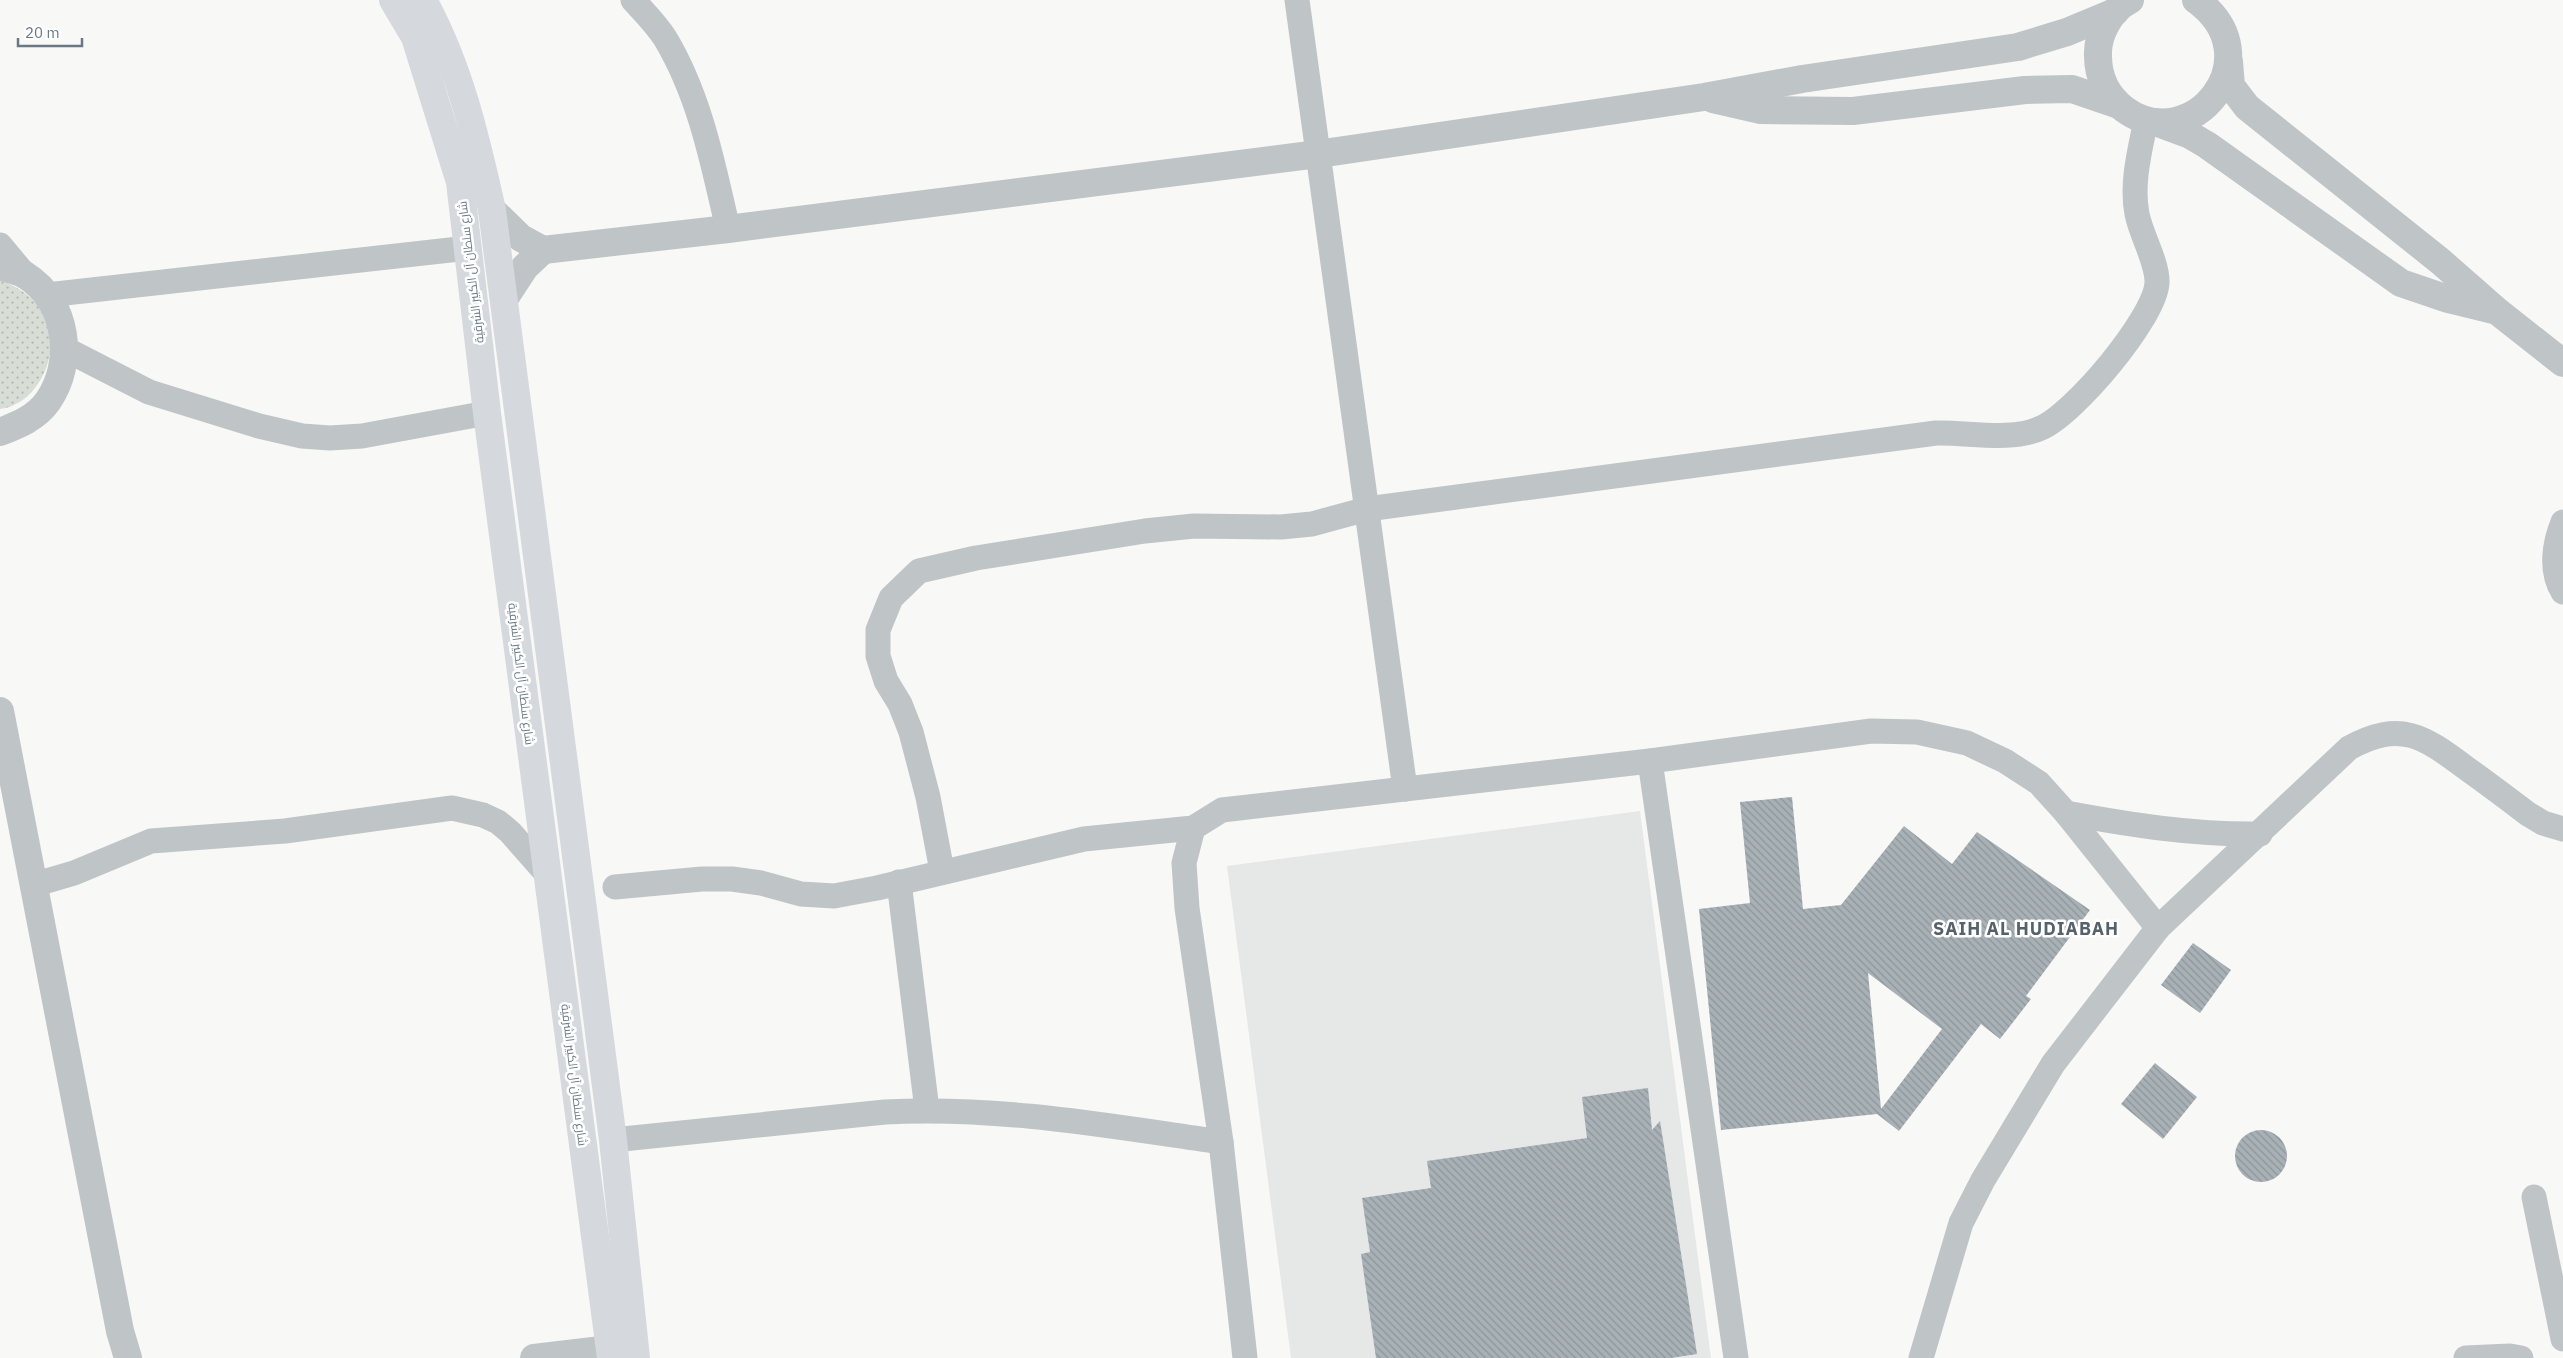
<svg xmlns="http://www.w3.org/2000/svg" width="2563" height="1358" font-family="'IBM Plex Sans',Cairo,sans-serif">
	<style>
		.built { fill: #e6e7e7 }
		.grass { fill: url(#grass-dots) }
		.building { fill: url(#building-back-hatch); fill-rule: evenodd }
		.lines { fill: none; stroke-linecap: round; stroke-linejoin: round }
		.minor { stroke: #bfc4c7; stroke-width: 25 }
		.tertiary { stroke: #bfc4c7; stroke-width: 28 }
		.secondary { stroke: #d5d9dd; stroke-width: 28 }
		.labels { text-anchor: middle; stroke-width: 5; stroke-linejoin: round; paint-order: stroke }
		.street-label { font-size: 12px; fill: #687985; stroke: #fff }
		.district-label { font-size: 18px; font-weight: bold; letter-spacing: 1px; fill: #56626b; stroke: #fff }
	</style>
	<defs>
		<pattern id="grass-dots" width="8" height="8" patternUnits="userSpaceOnUse" patternTransform="scale(1.25)"><rect width="8" height="8" fill="#d8ddd5"/><path d="M2 2h.1M6 6h.1" fill="none" stroke="#b3b8b2" stroke-width="1.8" stroke-linecap="round"/></pattern>
		<pattern id="building-back-hatch" width="6" height="6" patternUnits="userSpaceOnUse" patternTransform="scale(1.25)"><rect width="6" height="6" fill="#a8b1b6"/><path d="M-1 5l2 2M0 0l6 6M5-1l2 2" fill="none" stroke="#8d959a"/></pattern>
	</defs>
	<rect width="100%" height="100%" fill="#f8f8f6"/>
	<path class="built" d="M 1640,811 L 1711,1358 L 1291,1358 L 1227,866 Z"/>
	<path class="grass" d="M 0,280 C 16,286 29,294 40,308 C 66,342 42,404 0,409 Z"/>
	<g class="building">
		<path d="M 1792,797 L 1803,909 L 1841,905 L 1904,826 L 1952,864 L 1977,832 L 2090,910 L 2026,996 L 2031,999 L 2000,1039 L 1981,1024 L 1899,1131 L 1877,1114 L 1721,1130 L 1699,909 L 1750,903 L 1740,802 ZM 1868,973 L 1942,1029 L 1881,1109 Z"/>
		<path d="M 2193,943 L 2231,970 L 2200,1013 L 2161,985 Z"/>
		<path d="M 2155,1063 L 2197,1097 L 2163,1139 L 2121,1104 Z"/>
		<path d="M 1648,1088 L 1652,1130 L 1660,1121 L 1697,1354 L 1671,1358 L 1376,1358 L 1361,1254 L 1370,1252 L 1362,1198 L 1431,1188 L 1427,1161 L 1587,1138 L 1582,1097 Z"/>
		<circle cx="2261" cy="1156" r="26"/>
	</g>
	<g class="lines">
		<g class="minor">
			<path d="M 633,0 C 644,12 656,24 665,38 C 700,96 713,164 728,229"/>
			<path d="M 1297,0 L 1405,789"/>
			<path d="M 0,245 L 25,275"/>
			<path d="M 47,295 L 468,248"/>
			<path d="M 65,349 L 149,392 L 259,426 L 302,436 L 330,438 L 362,436 L 487,413"/>
			<path d="M 2563,522 C 2554,544 2550,571 2563,592"/>
			<path d="M 1650,761 L 1736,1358"/>
			<path d="M 2066,813 C 2131,825 2194,835 2260,834"/>
			<path d="M 1193,828 L 1184,863 L 1187,908 L 1221,1142 L 1245,1358"/>
			<path d="M 942,871 L 928,797 L 911,732 L 900,704 L 886,681 L 878,656 L 878,630 L 891,598 L 919,571 L 976,558 L 1145,531 L 1194,526 L 1281,527 L 1312,524 L 1367,509 L 1936,433 C 1969,432 2010,442 2041,428 C 2074,414 2155,318 2157,283 C 2158,263 2141,235 2137,214 C 2131,183 2140,150 2146,120"/>
			<path d="M 899,882 L 927,1110"/>
			<path d="M 33,885 L 74,873 L 151,841 L 285,831 L 452,808 L 483,815 L 498,822 L 510,832 L 547,874"/>
			<path d="M 615,887 L 702,879 L 732,879 L 761,883 L 801,894 L 834,896 L 877,888 L 1084,839 L 1193,828 L 1222,810 L 1650,761 L 1871,731 L 1917,732 L 1967,743 L 2005,761 L 2039,783 L 2066,813 L 2158,928"/>
			<path d="M 613,1140 L 885,1112 C 999,1106 1109,1126 1221,1142"/>
			<path d="M 2534,1197 L 2563,1339"/>
			<path d="M 1921,1358 L 1961,1223 L 1983,1180 L 2053,1064 L 2158,928 L 2349,748 C 2401,720 2423,736 2466,768 C 2487,783 2507,798 2528,814 L 2543,823 L 2563,829"/>
			<path d="M 2466,1358 L 2510,1356 L 2521,1358"/>
		</g>
		<g class="tertiary">
			<path d="M 2130,0 C 2110,10 2097,35 2098,56 C 2098,77 2107,96 2124,109 C 2192,159 2275,57 2196,0"/>
			<path d="M 2229,62 L 2231,86 L 2247,107 L 2440,261 L 2497,311 L 2563,363"/>
			<path d="M 1713,99 L 1761,110 L 1853,111 L 2025,90 L 2072,89 L 2116,104"/>
			<path d="M 2155,122 L 2190,135 L 2207,145 L 2401,283 L 2448,299 L 2493,310"/>
			<path d="M 492,210 L 521,238 L 543,250 L 728,229 L 1318,154 L 1704,97 L 1802,79 L 2018,47 L 2067,32 L 2115,12"/>
			<path d="M 0,266 C 8,269 18,271 25,275 C 68,302 75,362 48,401 C 36,418 18,425 0,432"/>
			<path d="M 504,299 L 525,267 L 543,250"/>
			<path d="M 0,711 L 120,1331 L 128,1358"/>
			<path d="M 534,1358 L 610,1349"/>
		</g>
		<g class="secondary">
			<path d="M 393,0 L 415,37 L 460,182 L 487,413 L 611,1358"/>
			<path d="M 423,0 C 459,65 476,138 492,210 L 613,1140 L 636,1358"/>
		</g>
	</g>
	<g class="labels">
		<g class="street-label">
			<text transform="translate(471 272) rotate(-97)" y="4">شارع سلطان آل الكبير الشرقية</text>
			<text transform="translate(521 674) rotate(83)" y="4">شارع سلطان آل الكبير الشرقية</text>
			<text transform="translate(574 1075) rotate(83)" y="4">شارع سلطان آل الكبير الشرقية</text>
		</g>
		<g class="district-label">
			<text x="2026" y="935">SAIH AL HUDIABAH</text>
		</g>
	</g>
	<path d="M18 38v8h64v-8" fill="none" stroke="#687985" stroke-width="2.5"/>
	<text x="25" y="38" font-size="15" fill="#687985" stroke="#ffffff" stroke-width="4" paint-order="stroke">20 m</text>
</svg>
